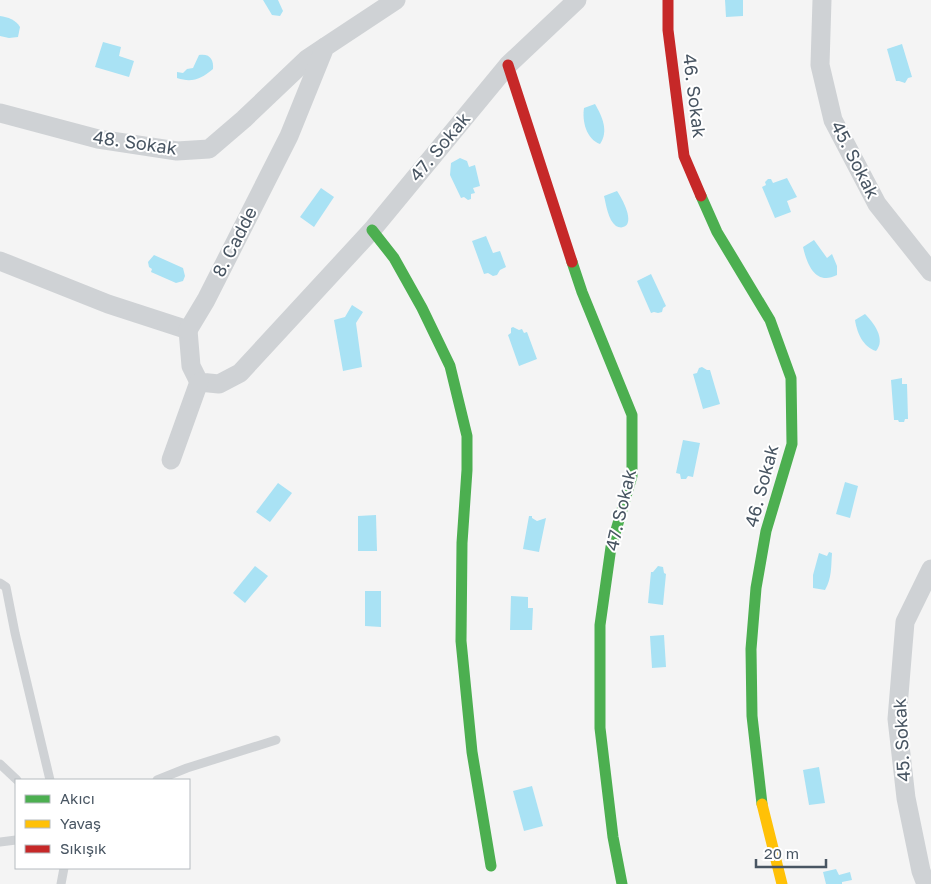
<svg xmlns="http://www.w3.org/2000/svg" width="931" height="884" font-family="'Golos Text',sans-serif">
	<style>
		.water { fill: #a9e2f4 }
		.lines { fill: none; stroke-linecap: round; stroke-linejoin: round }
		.lane { stroke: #cfd2d5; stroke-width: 9 }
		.street { stroke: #cfd2d5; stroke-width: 19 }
		.fast { stroke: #4caf50; stroke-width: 11 }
		.slow { stroke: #ffc107; stroke-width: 11 }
		.jam { stroke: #c62828; stroke-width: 11 }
		.labels { text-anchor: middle; stroke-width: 4; stroke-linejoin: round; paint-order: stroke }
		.street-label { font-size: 18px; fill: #485562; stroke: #fff }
	</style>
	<rect width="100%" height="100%" fill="#f4f4f4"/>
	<g class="water">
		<path d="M 263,0 L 278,0 L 283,11 L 280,16 L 272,15 Z"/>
		<path d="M 725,0 L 743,0 L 743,16 L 726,17 Z"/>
		<path d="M 0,16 C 8,17 16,20 20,27 L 18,37 L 9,38 L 0,36 Z"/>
		<path d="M 103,42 L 121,47 L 119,56 L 134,61 L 129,77 L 95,67 Z"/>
		<path d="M 902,44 L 912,77 L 908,78 L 905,83 L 899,81 L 896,81 L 887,49 Z"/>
		<path d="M 199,55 C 210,53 214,60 213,69 C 201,79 192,83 177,78 L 177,72 L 183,73 L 187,69 L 193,68 Z"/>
		<path d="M 595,104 C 602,116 609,131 600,144 C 586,139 582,121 584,108 Z"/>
		<path d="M 460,158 L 467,161 L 469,167 L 475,165 L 480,186 L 473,188 L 475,193 L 471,194 L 471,199 L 468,200 L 464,197 L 461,198 L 450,175 L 451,163 Z"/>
		<path d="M 787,178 L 797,197 L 787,201 L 791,212 L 775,218 L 762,187 L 766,185 L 765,182 L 768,179 L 771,179 L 773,183 Z"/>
		<path d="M 321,188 L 334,197 L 314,227 L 300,217 Z"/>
		<path d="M 617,191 C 622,198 636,224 623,227 C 621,228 618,227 616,226 C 608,220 606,204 604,196 Z"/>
		<path d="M 486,236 L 493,253 L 500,251 L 506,267 L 500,270 L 497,275 L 493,276 L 488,273 L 484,274 L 472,241 Z"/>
		<path d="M 814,240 L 827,258 L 832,254 L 837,266 L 837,275 C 816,286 807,265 803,247 Z"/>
		<path d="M 154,255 L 183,268 L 185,276 L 183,281 L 176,283 L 151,272 L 152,269 L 149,267 L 148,262 Z"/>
		<path d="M 651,274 L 666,306 L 663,308 L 662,312 L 658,313 L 654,312 L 651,313 L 637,281 Z"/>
		<path d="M 352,305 L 363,312 L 356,323 L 362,367 L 343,371 L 334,320 L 345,317 Z"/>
		<path d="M 865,314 C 874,323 886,339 876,351 C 863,347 857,333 855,320 Z"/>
		<path d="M 513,327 L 519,330 L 522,329 L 524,333 L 527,332 L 537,359 L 519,366 L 508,335 L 511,333 L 511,328 Z"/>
		<path d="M 702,367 L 707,370 L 710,370 L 720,404 L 703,409 L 693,374 L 697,373 L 699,368 Z"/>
		<path d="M 902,378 L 902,384 L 907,384 L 908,419 L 905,419 L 904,422 L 899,422 L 898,420 L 894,420 L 891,380 Z"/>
		<path d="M 683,440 L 700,443 L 693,477 L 688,476 L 686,479 L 681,479 L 680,474 L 676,473 Z"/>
		<path d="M 845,482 L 858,486 L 850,518 L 836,514 Z"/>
		<path d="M 278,483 L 292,493 L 270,522 L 256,512 Z"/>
		<path d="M 376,515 L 377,551 L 358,551 L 358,516 Z"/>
		<path d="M 529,516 L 532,516 L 532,518 L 537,521 L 546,518 L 539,552 L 523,549 Z"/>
		<path d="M 829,552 L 832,553 C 831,566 832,578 825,590 L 813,588 L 813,575 L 819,553 L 827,556 Z"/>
		<path d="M 255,566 L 268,576 L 245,603 L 233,593 Z"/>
		<path d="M 658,566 L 663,567 L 664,573 L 666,574 L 663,605 L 648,603 L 651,572 L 653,572 Z"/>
		<path d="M 365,591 L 381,591 L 381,627 L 365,626 Z"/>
		<path d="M 511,596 L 528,597 L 528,608 L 533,608 L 532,630 L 510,630 Z"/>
		<path d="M 664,635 L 666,667 L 652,668 L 650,636 Z"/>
		<path d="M 819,767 L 825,803 L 809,805 L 803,770 Z"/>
		<path d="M 532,786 L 543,826 L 524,831 L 513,791 Z"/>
		<path d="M 836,869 L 839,875 L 850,872 L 852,880 L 842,882 L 842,884 L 826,884 L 823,872 Z"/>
	</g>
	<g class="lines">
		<g class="lane">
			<path d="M 0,583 L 6,587 L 15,633 L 50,780"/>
			<path d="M 0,764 L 17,780"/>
			<path d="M 157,780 L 187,768 L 276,740"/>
			<path d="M 0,842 L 16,840"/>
			<path d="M 61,884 L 64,868"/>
		</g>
		<g class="street">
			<path d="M 822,0 L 820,65 L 833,120 L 877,204 L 931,272"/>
			<path d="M 0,113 L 98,139 L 177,151 L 209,149 L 244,119 L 307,59 L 325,47"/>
			<path d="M 0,261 L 108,304 L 188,330"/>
			<path d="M 188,330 L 191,366 L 199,382 L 219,384 L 240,373 L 372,230 L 508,65 L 577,0"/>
			<path d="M 188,330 L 206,300 L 289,136 L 325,47 L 396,0"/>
			<path d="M 171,460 L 199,382"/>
			<path d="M 926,884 L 921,871 L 906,798 L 897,719 L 905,622 L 931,569"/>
		</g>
		<g class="fast">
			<path d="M 701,196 L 717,232 L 770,320 L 791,378 L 792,444 L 766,531 L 756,588 L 751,649 L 752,716 L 762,804"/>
			<path d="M 372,230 L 394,258 L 422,308 L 450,366 L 467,436 L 467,470 L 462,543 L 461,641 L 472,752 L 491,866"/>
			<path d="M 572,262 L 582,292 L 632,415 L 632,476 L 611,547 L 600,625 L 600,728 L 613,837 L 622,884"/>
		</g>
		<path class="slow" d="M 762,804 L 782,884"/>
		<g class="jam">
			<path d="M 668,0 L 668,30 L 684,156 L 701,196"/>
			<path d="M 508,65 L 572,262"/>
		</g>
	</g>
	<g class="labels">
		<g class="street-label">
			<text transform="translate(694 96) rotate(83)" y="6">46. Sokak</text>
			<text transform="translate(135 143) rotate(8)" y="6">48. Sokak</text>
			<text transform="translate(440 147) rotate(-50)" y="6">47. Sokak</text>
			<text transform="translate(855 160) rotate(63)" y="6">45. Sokak</text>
			<text transform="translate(235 242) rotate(-63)" y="6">8. Cadde</text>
			<text transform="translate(762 486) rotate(-75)" y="6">46. Sokak</text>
			<text transform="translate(621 510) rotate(-77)" y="6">47. Sokak</text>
			<text transform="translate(902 740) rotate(-93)" y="6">45. Sokak</text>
		</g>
	</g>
	<rect x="15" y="779" width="175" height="90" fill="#ffffff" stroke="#b6bbc0"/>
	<rect x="25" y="795" width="25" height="8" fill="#4caf50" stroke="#b6bbc0"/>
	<text x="60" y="804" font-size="15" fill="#485562">Akıcı</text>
	<rect x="25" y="820" width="25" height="8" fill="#ffc107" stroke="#b6bbc0"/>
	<text x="60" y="829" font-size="15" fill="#485562">Yavaş</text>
	<rect x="25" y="845" width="25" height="8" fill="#c62828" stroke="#b6bbc0"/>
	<text x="60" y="854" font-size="15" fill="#485562">Sıkışık</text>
	<path d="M756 859v8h70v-8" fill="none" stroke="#485562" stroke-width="2.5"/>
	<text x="764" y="859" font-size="15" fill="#485562" stroke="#ffffff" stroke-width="4" paint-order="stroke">20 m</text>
</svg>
